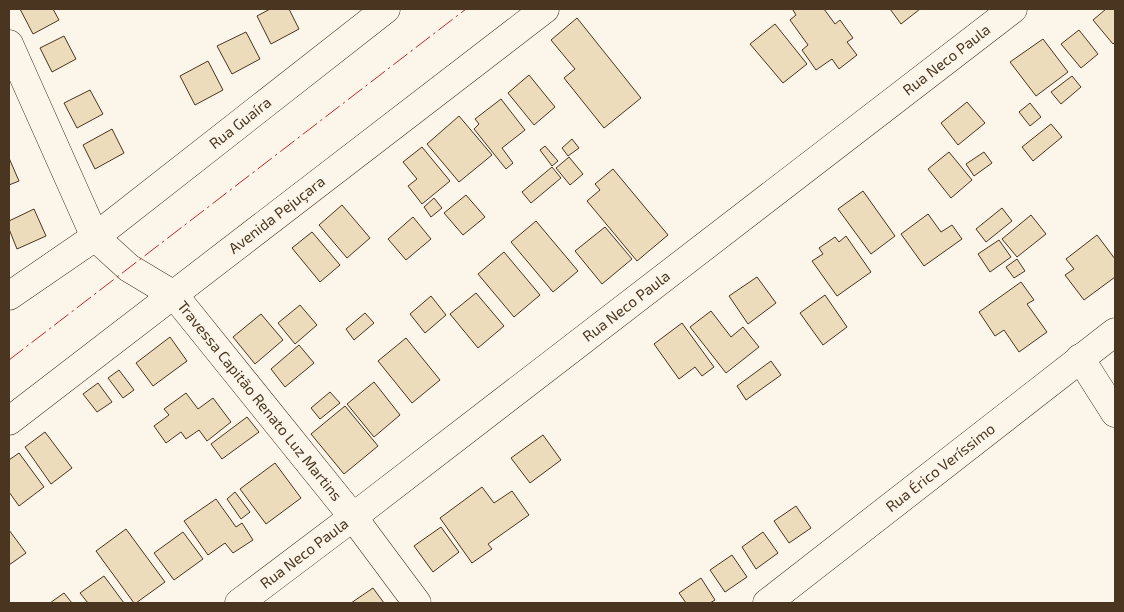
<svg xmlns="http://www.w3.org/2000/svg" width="1124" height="612" font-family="'Exo 2',sans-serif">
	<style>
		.building { fill: #ecdcbc; stroke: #4a3520 }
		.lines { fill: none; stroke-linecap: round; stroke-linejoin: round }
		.minor-casing { stroke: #4a3520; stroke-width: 29 }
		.minor { stroke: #fbf6e9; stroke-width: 28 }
		.power { stroke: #c62828; stroke-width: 1; stroke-dasharray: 18 4 2.5 4; stroke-linecap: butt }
		.labels { text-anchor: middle; stroke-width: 4; stroke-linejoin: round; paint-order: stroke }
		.street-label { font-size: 15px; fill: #4a3520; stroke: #fbf6e9 }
	</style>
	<rect width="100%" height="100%" fill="#fbf6e9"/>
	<g class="building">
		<path d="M 20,9 L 53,9 L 59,20 L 33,34 Z"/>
		<path d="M 270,9 L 289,9 L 299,29 L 271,44 L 257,16 Z"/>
		<path d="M 795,9 L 824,9 L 835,24 L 840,20 L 853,38 L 847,42 L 857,55 L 839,69 L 832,59 L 816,70 L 802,50 L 808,45 L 790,20 L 796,15 L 793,10 Z"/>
		<path d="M 890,9 L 920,9 L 901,24 Z"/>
		<path d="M 1106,9 L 1115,9 L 1115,42 L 1113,44 L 1093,20 Z"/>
		<path d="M 577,18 L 641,98 L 604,128 L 564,78 L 575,69 L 551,40 Z"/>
		<path d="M 775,24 L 807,64 L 783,83 L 750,44 Z"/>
		<path d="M 1079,30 L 1098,54 L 1081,68 L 1061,44 Z"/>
		<path d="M 246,32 L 260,59 L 232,74 L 217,46 Z"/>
		<path d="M 64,36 L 76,59 L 52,72 L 40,48 Z"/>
		<path d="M 1043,39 L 1068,72 L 1036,96 L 1010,62 Z"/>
		<path d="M 208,61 L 223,90 L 195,105 L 180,76 Z"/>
		<path d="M 529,75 L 555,107 L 534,125 L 508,93 Z"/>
		<path d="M 1072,76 L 1081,87 L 1061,104 L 1051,92 Z"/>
		<path d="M 90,90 L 103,114 L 77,128 L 64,103 Z"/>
		<path d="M 501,99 L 525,130 L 502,148 L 513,163 L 506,169 L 474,129 L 479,124 L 475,119 Z"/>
		<path d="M 967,102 L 985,123 L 958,145 L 941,123 Z"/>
		<path d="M 1030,103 L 1041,117 L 1030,126 L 1019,112 Z"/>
		<path d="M 459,116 L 492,155 L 459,182 L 427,144 Z"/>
		<path d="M 1051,124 L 1062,137 L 1033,161 L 1022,147 Z"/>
		<path d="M 112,129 L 124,153 L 95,169 L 83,145 Z"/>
		<path d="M 572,139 L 579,148 L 568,156 L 562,148 Z"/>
		<path d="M 545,146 L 558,161 L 552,166 L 540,150 Z"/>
		<path d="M 422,147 L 450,181 L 422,204 L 408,186 L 417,179 L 403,162 Z"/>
		<path d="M 949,152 L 972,180 L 951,198 L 928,169 Z"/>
		<path d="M 984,152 L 992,163 L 974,176 L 966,164 Z"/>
		<path d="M 569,157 L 583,174 L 570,185 L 556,168 Z"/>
		<path d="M 9,158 L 19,181 L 9,185 Z"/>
		<path d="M 552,167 L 561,178 L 531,203 L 522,192 Z"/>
		<path d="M 613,169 L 668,235 L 637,261 L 587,201 L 600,190 L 595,184 Z"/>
		<path d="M 863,191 L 895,236 L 871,254 L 838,209 Z"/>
		<path d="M 466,195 L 485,217 L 463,235 L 444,213 Z"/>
		<path d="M 434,198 L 442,208 L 431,217 L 424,207 Z"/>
		<path d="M 342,205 L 370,238 L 347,258 L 319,225 Z"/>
		<path d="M 1002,208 L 1012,221 L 986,242 L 976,229 Z"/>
		<path d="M 34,209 L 46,236 L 17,249 L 9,229 L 9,221 Z"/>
		<path d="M 928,214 L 941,232 L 952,225 L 962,239 L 924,266 L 901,234 Z"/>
		<path d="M 1031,215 L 1046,234 L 1017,257 L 1002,239 Z"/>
		<path d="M 413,217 L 431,239 L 406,260 L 388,239 Z"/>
		<path d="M 536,221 L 578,271 L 553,292 L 511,242 Z"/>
		<path d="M 605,227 L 632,259 L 602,284 L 575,251 Z"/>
		<path d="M 312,232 L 340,265 L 320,282 L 292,248 Z"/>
		<path d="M 1097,235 L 1115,259 L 1115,277 L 1084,300 L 1065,275 L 1074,269 L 1066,259 Z"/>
		<path d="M 846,236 L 871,272 L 837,296 L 812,261 L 823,254 L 819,248 L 835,237 L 839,242 Z"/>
		<path d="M 999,240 L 1011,257 L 990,272 L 978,254 Z"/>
		<path d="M 504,252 L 540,295 L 514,317 L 478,274 Z"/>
		<path d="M 1017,259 L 1025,271 L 1014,278 L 1006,267 Z"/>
		<path d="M 757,277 L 776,303 L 748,324 L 729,296 Z"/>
		<path d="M 1021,282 L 1034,300 L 1027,304 L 1047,332 L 1019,352 L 1004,330 L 995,336 L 979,312 Z"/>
		<path d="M 476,293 L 504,326 L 478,348 L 450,314 Z"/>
		<path d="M 825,295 L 847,327 L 823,345 L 800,313 Z"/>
		<path d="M 431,296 L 446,315 L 425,333 L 410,314 Z"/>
		<path d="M 300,305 L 317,325 L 295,344 L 278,323 Z"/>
		<path d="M 711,311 L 731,337 L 743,327 L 759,347 L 726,373 L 690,327 Z"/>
		<path d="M 365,313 L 374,323 L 354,340 L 346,329 Z"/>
		<path d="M 261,314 L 283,340 L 255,364 L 233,337 Z"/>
		<path d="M 682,323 L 714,367 L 702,376 L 695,367 L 679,379 L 654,344 Z"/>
		<path d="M 170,337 L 187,361 L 153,386 L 136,363 Z"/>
		<path d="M 406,338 L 440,380 L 412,403 L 378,361 Z"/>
		<path d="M 299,345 L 314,363 L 285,387 L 271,369 Z"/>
		<path d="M 771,361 L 781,375 L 746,400 L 737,386 Z"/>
		<path d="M 119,370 L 134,390 L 123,398 L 108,378 Z"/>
		<path d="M 374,382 L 400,415 L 374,437 L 347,404 Z"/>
		<path d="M 98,383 L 112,402 L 97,412 L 83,394 Z"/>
		<path d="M 330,392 L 340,403 L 320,419 L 311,408 Z"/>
		<path d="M 186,393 L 198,409 L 213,398 L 231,422 L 207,441 L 199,430 L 186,439 L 181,432 L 166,443 L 154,426 L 169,415 L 164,409 Z"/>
		<path d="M 345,406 L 378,446 L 344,474 L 311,434 Z"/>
		<path d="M 247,417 L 259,432 L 222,459 L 211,444 Z"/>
		<path d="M 45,432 L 72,468 L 51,484 L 25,447 Z"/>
		<path d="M 543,435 L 561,460 L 530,483 L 511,458 Z"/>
		<path d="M 19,453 L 44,487 L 19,506 L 9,492 L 9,460 Z"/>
		<path d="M 275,463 L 301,498 L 266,524 L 240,489 Z"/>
		<path d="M 482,487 L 494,503 L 512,491 L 529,515 L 488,544 L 492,549 L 472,563 L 440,518 Z"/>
		<path d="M 235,492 L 250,512 L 241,519 L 227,499 Z"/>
		<path d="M 216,499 L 236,527 L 242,523 L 253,540 L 233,553 L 225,543 L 208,555 L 184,521 Z"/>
		<path d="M 796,506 L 811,528 L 789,543 L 774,521 Z"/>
		<path d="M 441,527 L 459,552 L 433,572 L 414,546 Z"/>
		<path d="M 126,529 L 165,582 L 136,603 L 134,603 L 96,551 Z"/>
		<path d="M 9,530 L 26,553 L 9,565 Z"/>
		<path d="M 183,532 L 203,559 L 174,580 L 154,553 Z"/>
		<path d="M 763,532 L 778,553 L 756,569 L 742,547 Z"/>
		<path d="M 732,555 L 747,577 L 725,592 L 710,570 Z"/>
		<path d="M 104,576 L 124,603 L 88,603 L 80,593 Z"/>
		<path d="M 701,578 L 715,600 L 710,603 L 686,603 L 679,593 Z"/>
		<path d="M 373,588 L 384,603 L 351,603 Z"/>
		<path d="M 64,593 L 72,603 L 50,603 Z"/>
	</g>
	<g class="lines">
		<g class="minor-casing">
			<g id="minor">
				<path id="s1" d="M 9,44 L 95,237 L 129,268 L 174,295 L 353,517 L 417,603"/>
				<path id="s2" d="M 9,296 L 95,237 L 386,9"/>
				<path d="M 1080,358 L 1115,413"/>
				<path id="s3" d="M 9,421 L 545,9"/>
				<path id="s4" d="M 239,603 L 353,517 L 1013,9"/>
				<path id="s5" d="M 767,603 L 1115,332"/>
			</g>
		</g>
		<use href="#minor" class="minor"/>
		<path class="power" d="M 9,360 L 466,9"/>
	</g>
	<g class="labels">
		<g class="street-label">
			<text dy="5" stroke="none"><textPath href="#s4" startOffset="892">Rua Neco Paula</textPath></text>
			<text dy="5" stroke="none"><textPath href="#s2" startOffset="289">Rua Guaíra</textPath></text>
			<text dy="5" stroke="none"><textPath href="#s3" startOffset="338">Avenida Pejuçara</textPath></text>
			<text dy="5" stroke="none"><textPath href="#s4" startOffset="488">Rua Neco Paula</textPath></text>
			<text dy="5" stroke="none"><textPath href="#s1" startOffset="446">Travessa Capitão Renato Luz Martins</textPath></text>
			<text dy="5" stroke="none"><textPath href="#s5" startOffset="220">Rua Érico Veríssimo</textPath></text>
			<text dy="5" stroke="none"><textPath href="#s4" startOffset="82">Rua Neco Paula</textPath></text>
		</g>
	</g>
	<rect width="1124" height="612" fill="none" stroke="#4a3520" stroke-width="20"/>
</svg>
